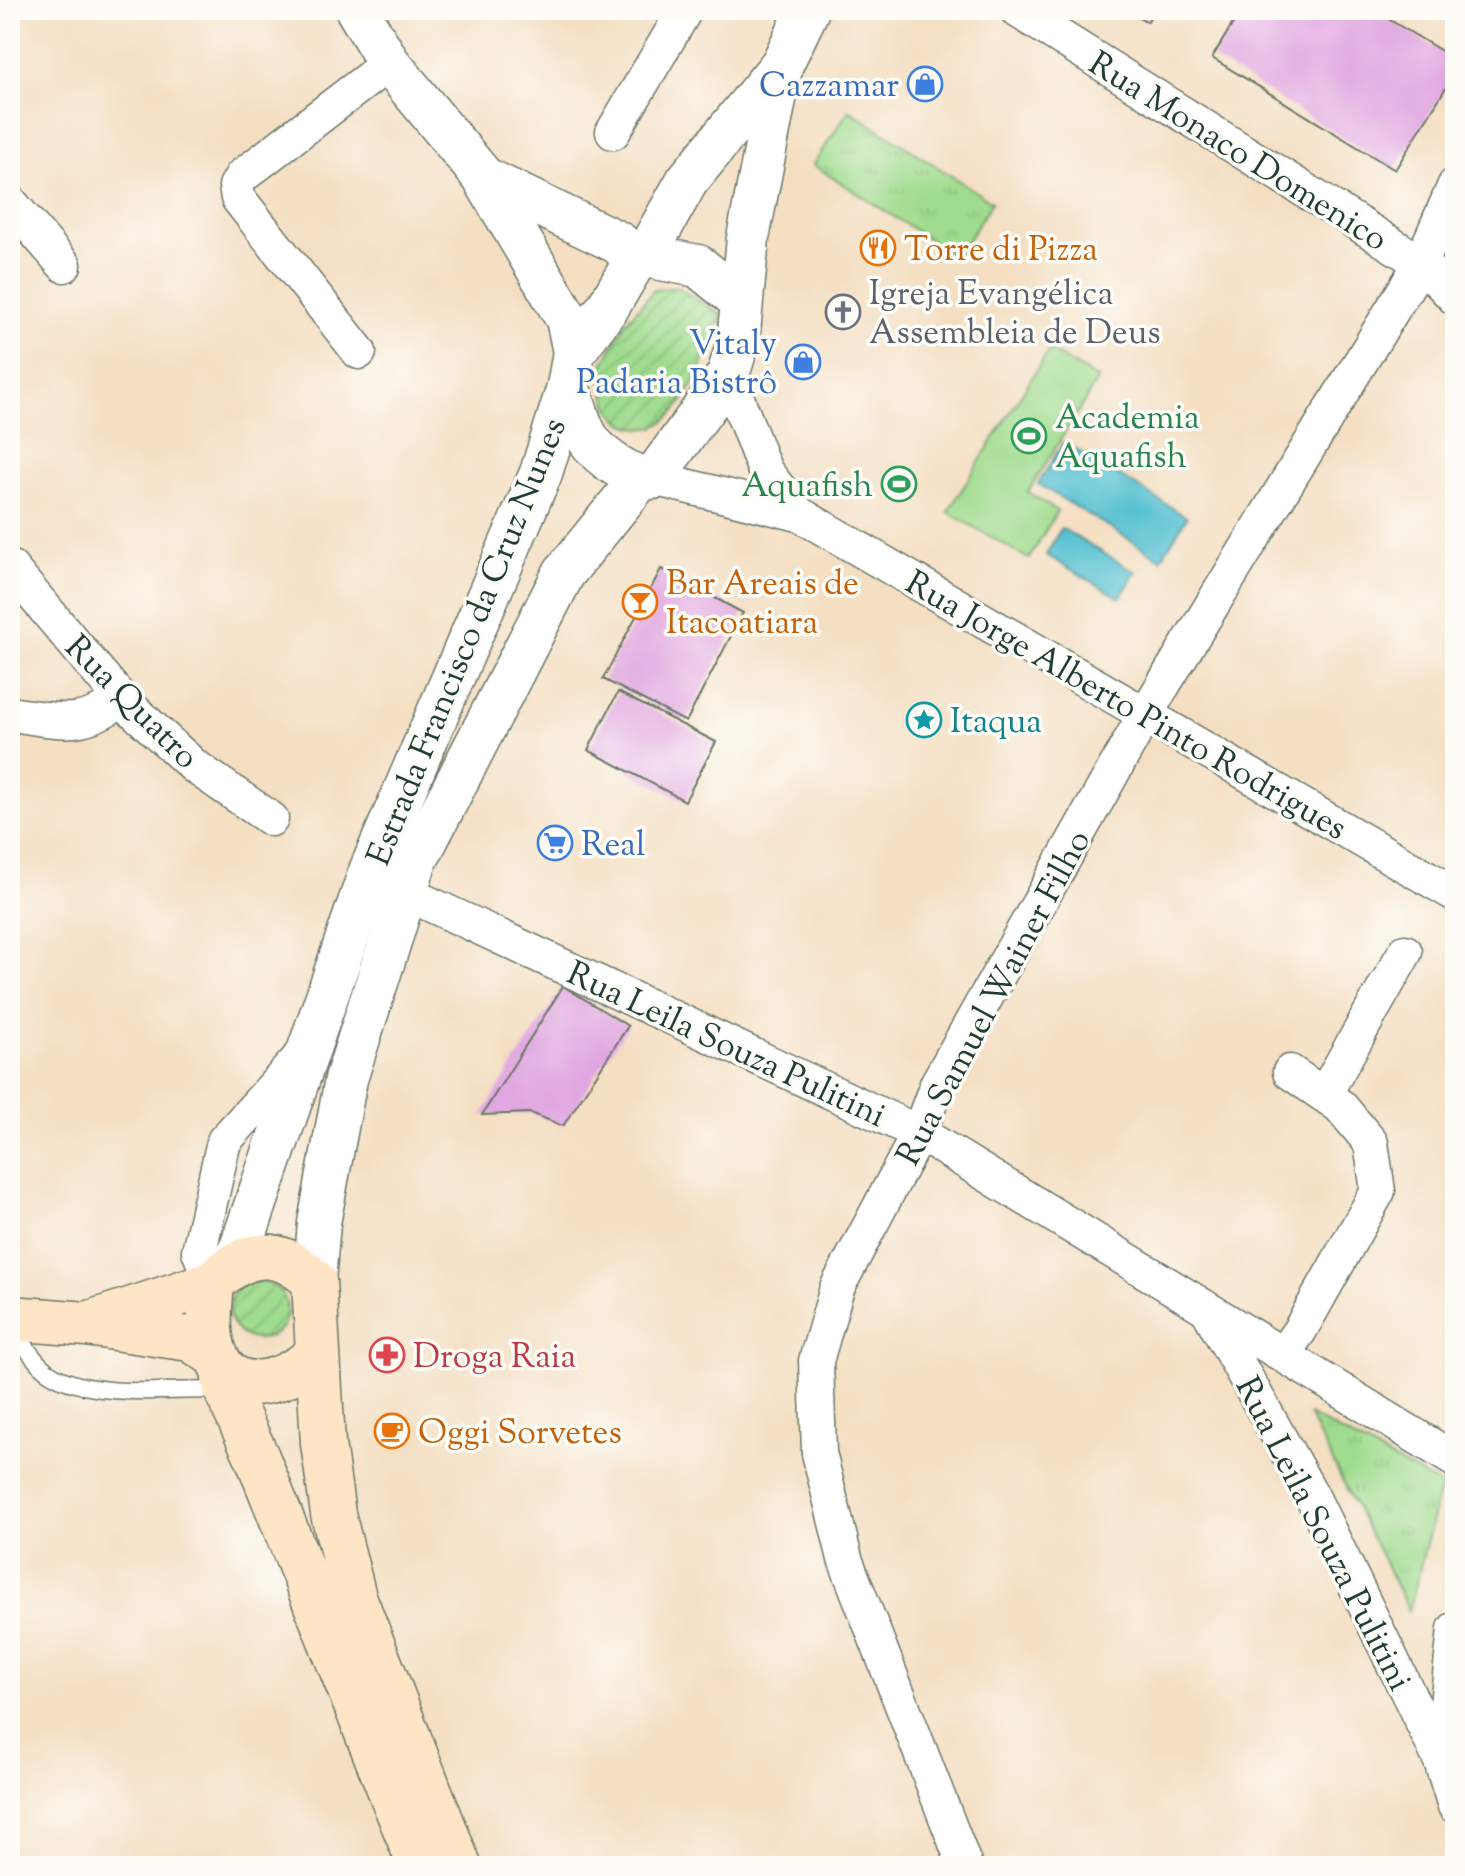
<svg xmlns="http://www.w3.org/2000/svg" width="1465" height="1876" font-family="'Sorts Mill Goudy',serif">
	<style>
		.grass { fill: url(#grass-tufts); stroke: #608c62; stroke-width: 2 }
		.park { fill: #a0dc8f; stroke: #608c62; stroke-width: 2 }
		.garden { fill: url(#garden-furrows); stroke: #608c62; stroke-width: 2 }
		.water { fill: #56c1d1; stroke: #3a7f82; stroke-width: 2 }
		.building { fill: #e1a7e1 }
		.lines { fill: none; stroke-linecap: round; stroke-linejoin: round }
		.service-casing { stroke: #6a7666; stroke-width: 19 }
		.minor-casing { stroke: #6a7666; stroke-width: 37 }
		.tertiary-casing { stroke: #6a7666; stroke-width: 45 }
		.secondary-casing { stroke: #6a7666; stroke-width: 47 }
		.service { stroke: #fff; stroke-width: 16 }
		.minor { stroke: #fff; stroke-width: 34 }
		.tertiary { stroke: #fff; stroke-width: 42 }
		.secondary { stroke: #fee5c5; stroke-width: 44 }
		.labels { text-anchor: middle; stroke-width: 7; stroke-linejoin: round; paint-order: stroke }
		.shop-label { font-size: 34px; fill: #366cbe; stroke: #fdfcf7; text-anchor: end }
		.street-label { font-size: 34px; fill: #1f3d34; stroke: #fdfcf7 }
		.food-label { font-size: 34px; fill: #c56008; stroke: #fdfcf7; text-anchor: start }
		.worship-label { font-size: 34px; fill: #5b616d; stroke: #fdfcf7; text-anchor: start }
		.leisure-label { font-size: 34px; fill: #27864d; stroke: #fdfcf7; text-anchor: start }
		.culture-label { font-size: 34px; fill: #0d838f; stroke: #fdfcf7; text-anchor: start }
		.health-label { font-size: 34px; fill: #be3a42; stroke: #fdfcf7; text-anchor: start }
	</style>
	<defs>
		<pattern id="grass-tufts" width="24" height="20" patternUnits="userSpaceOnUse" patternTransform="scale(2)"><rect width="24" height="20" fill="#a0dc8f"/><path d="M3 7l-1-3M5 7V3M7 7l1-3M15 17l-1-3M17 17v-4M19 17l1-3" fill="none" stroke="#89be7c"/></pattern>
		<pattern id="garden-furrows" width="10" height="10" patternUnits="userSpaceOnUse" patternTransform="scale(2)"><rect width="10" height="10" fill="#a0dc8f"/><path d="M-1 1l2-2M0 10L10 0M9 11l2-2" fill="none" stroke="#89be7c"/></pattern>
	</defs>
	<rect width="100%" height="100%" fill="#fdfcf7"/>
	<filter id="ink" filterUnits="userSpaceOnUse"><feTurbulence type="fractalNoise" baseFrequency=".0125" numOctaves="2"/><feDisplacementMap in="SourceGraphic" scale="16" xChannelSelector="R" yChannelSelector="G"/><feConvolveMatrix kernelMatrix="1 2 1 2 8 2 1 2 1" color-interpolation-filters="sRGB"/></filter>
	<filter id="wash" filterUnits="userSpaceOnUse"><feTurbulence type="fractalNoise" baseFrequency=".006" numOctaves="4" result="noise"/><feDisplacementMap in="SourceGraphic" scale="32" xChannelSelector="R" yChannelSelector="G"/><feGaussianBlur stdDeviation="1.8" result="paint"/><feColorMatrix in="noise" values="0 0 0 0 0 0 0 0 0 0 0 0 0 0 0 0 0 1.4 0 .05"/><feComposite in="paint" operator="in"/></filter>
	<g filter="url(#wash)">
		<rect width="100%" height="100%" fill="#f4dfc3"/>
		<g class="grass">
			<path d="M 849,110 L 992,202 L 957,257 L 813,165 Z"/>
			<path d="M 1309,1415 L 1441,1485 L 1409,1611 Z"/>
		</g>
		<path class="park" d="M 1049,350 L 1098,379 L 1028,492 L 1057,511 L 1029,559 L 948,512 Z"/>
		<g class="garden">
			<path d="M 677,287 L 722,315 C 710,345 682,436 639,428 C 626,426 617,421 610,408 C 605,398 603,384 599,372 L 626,322 L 654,290 Z"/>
			<circle cx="258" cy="1310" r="29"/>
		</g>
		<g class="water">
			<path d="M 1064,442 L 1187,517 L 1161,559 L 1038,484 Z"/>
			<path d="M 1061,528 L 1136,572 L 1120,598 L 1046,555 Z"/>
		</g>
		<g id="blocks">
			<g class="building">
				<path d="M 1128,10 L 1155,10 L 1147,22 Z"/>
				<path d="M 1241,10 L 1373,10 L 1455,59 L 1455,73 L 1395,170 L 1212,58 Z"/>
				<path d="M 661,569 L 743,613 L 686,722 L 603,679 Z"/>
				<path d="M 618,692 L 716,742 L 685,801 L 588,750 Z"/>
				<path d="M 563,986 L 628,1026 L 563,1126 L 531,1113 L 482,1115 Z"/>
			</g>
		</g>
	</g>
	<g filter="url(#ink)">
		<use href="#blocks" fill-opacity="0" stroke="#6a7666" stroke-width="2"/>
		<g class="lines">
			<g class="service-casing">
				<path id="service" d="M 11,1325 C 22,1340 34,1363 50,1373 C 92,1400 174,1389 222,1390"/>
			</g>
			<g class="minor-casing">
				<g id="minor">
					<path d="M 1017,10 L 1421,263 L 1455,298"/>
					<path d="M 613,132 L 685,10"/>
					<path d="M 10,202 L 64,265"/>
					<path d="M 359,352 L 238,198 L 236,186 L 242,176 L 389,63"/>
					<path d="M 728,375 L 765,471 L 799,514"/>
					<path d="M 653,478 L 799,514 L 1455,894"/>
					<path d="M 10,567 L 121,699 L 194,766 L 271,819"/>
					<path d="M 10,714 C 57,720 81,730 121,699"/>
					<path d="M 404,892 L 919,1133 L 1455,1460"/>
					<path d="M 1324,1095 L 1405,952"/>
					<path d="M 212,1283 L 199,1251 L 224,1141 L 304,1053"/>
					<path d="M 1208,1310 L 1312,1496 L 1441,1761"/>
					<path d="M 1283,1354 L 1300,1330 L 1378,1191 L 1371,1143 L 1340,1106 L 1290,1072"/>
					<path d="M 1455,1629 L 1441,1761 L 1455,1806"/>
					<path d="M 965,1866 L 845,1559 L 819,1453 L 816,1361 L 837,1288 L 919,1133 L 937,1084 L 1146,713 L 1421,263 L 1455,185"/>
				</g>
			</g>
			<g class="tertiary-casing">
				<g id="tertiary">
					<path d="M 357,10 L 389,63 L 483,177 L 567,319 L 574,352"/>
					<path d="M 484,178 L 619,243 L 635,261"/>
					<path d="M 645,256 L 698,266 L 740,300"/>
					<path d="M 568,387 C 575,403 579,426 589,440 C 602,459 631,478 653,478 L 728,375 L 738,343 L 748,238 L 781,69"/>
					<path d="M 230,1266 L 241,1247 L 370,871 L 541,473 L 568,387 L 574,352 L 608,307 L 635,261 L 645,256 L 687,181 L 782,64 L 808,10"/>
					<path d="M 314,1281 L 319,1223 L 346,1079 L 415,863 L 564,573 L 641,478"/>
				</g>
			</g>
			<g class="secondary-casing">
				<g id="secondary">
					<path d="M 10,1318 L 87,1324 L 190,1339 L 215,1355"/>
					<path d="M 93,1322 L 212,1283"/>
					<path d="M 318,1352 C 294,1379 237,1402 217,1358 C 206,1334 210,1308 212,1283 C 247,1250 278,1246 314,1281 L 323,1443 L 333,1514 L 354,1597 L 459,1866"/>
					<path d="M 222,1367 L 226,1390 L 257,1457 L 420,1866"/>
				</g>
			</g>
			<use href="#service" class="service"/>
			<use href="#minor" class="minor"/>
			<use href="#tertiary" class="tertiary"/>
			<use href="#secondary" class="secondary"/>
		</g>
	</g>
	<defs>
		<g id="shop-ring" transform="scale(1.8)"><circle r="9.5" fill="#fdfcf7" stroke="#3f7fe0" stroke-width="1.5"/><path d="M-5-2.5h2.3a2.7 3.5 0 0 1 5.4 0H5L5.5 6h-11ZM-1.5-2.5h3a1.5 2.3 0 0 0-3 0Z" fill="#3f7fe0"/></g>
		<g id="restaurant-ring" transform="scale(1.8)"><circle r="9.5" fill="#fdfcf7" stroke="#e8710a" stroke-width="1.5"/><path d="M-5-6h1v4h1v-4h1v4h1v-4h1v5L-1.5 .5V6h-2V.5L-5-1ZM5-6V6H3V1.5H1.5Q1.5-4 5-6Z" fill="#e8710a"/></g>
		<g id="church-ring" transform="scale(1.8)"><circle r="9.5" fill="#fdfcf7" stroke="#6b7280" stroke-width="1.5"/><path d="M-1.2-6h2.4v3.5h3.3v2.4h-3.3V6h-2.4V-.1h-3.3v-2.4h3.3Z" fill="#6b7280"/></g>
		<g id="stadium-ring" transform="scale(1.8)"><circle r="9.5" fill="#fdfcf7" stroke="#2e9e5b" stroke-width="1.5"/><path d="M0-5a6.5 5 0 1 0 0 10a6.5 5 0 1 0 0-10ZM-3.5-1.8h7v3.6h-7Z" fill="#2e9e5b"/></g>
		<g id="bar-ring" transform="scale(1.8)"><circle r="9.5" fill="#fdfcf7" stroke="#e8710a" stroke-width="1.5"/><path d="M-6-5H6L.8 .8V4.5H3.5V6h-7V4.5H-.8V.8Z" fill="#e8710a"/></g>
		<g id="sight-ring" transform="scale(1.8)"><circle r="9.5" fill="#fdfcf7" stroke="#0f9aa8" stroke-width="1.5"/><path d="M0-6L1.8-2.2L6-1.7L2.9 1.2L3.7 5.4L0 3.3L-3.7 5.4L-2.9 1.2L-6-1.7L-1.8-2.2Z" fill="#0f9aa8"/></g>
		<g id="supermarket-ring" transform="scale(1.8)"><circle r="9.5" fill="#fdfcf7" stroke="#3f7fe0" stroke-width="1.5"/><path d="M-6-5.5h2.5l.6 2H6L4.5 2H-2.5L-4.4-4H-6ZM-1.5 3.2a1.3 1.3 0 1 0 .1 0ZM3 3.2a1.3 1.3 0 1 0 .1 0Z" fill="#3f7fe0"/></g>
		<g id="pharmacy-ring" transform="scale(1.8)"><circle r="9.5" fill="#fdfcf7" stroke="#e0444e" stroke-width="1.5"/><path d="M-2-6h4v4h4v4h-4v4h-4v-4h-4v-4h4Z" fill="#e0444e"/></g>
		<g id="cafe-ring" transform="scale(1.8)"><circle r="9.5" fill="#fdfcf7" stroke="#e8710a" stroke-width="1.5"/><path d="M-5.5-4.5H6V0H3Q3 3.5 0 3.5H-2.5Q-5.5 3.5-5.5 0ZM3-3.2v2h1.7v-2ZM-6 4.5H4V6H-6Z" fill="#e8710a"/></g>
	</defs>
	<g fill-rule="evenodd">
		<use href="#shop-ring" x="925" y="84"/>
		<use href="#restaurant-ring" x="878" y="248"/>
		<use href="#church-ring" x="843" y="312"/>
		<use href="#shop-ring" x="803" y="362"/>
		<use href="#stadium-ring" x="1029" y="436"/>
		<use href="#stadium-ring" x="899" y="484"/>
		<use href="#bar-ring" x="640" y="602"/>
		<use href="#sight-ring" x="924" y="720"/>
		<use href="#supermarket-ring" x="555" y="843"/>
		<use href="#pharmacy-ring" x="387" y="1355"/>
		<use href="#cafe-ring" x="392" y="1431"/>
	</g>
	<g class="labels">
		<g class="shop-label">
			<text x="899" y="96">Cazzamar</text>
			<text x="777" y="354">Vitaly<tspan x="777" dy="39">Padaria Bistrô</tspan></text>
			<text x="581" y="855" text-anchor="start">Real</text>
		</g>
		<g class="street-label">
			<text transform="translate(1239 150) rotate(32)" y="12">Rua Monaco Domenico</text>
			<text transform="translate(465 641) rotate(-68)" y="12">Estrada Francisco da Cruz Nunes</text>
			<text transform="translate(133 701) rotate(45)" y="12">Rua Quatro</text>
			<text transform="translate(1127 704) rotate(30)" y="12">Rua Jorge Alberto Pinto Rodrigues</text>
			<text transform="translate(992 997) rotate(-62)" y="12">Rua Samuel Wainer Filho</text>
			<text transform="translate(727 1043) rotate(25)" y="12">Rua Leila Souza Pulitini</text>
			<text transform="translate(1325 1533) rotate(63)" y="12">Rua Leila Souza Pulitini</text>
		</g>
		<g class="food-label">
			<text x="904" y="260">Torre di Pizza</text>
			<text x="666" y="594">Bar Areais de<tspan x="666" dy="39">Itacoatiara</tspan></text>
			<text x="418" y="1443">Oggi Sorvetes</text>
		</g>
		<g class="worship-label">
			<text x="869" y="304">Igreja Evangélica<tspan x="869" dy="39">Assembleia de Deus</tspan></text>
		</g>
		<g class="leisure-label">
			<text x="1055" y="428">Academia<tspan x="1055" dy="39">Aquafish</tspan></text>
			<text x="873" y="496" text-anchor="end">Aquafish</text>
		</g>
		<g class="culture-label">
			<text x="950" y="732">Itaqua</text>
		</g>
		<g class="health-label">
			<text x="413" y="1367">Droga Raia</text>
		</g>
	</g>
	<rect width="1465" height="1876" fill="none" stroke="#fdfcf7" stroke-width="40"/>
</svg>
